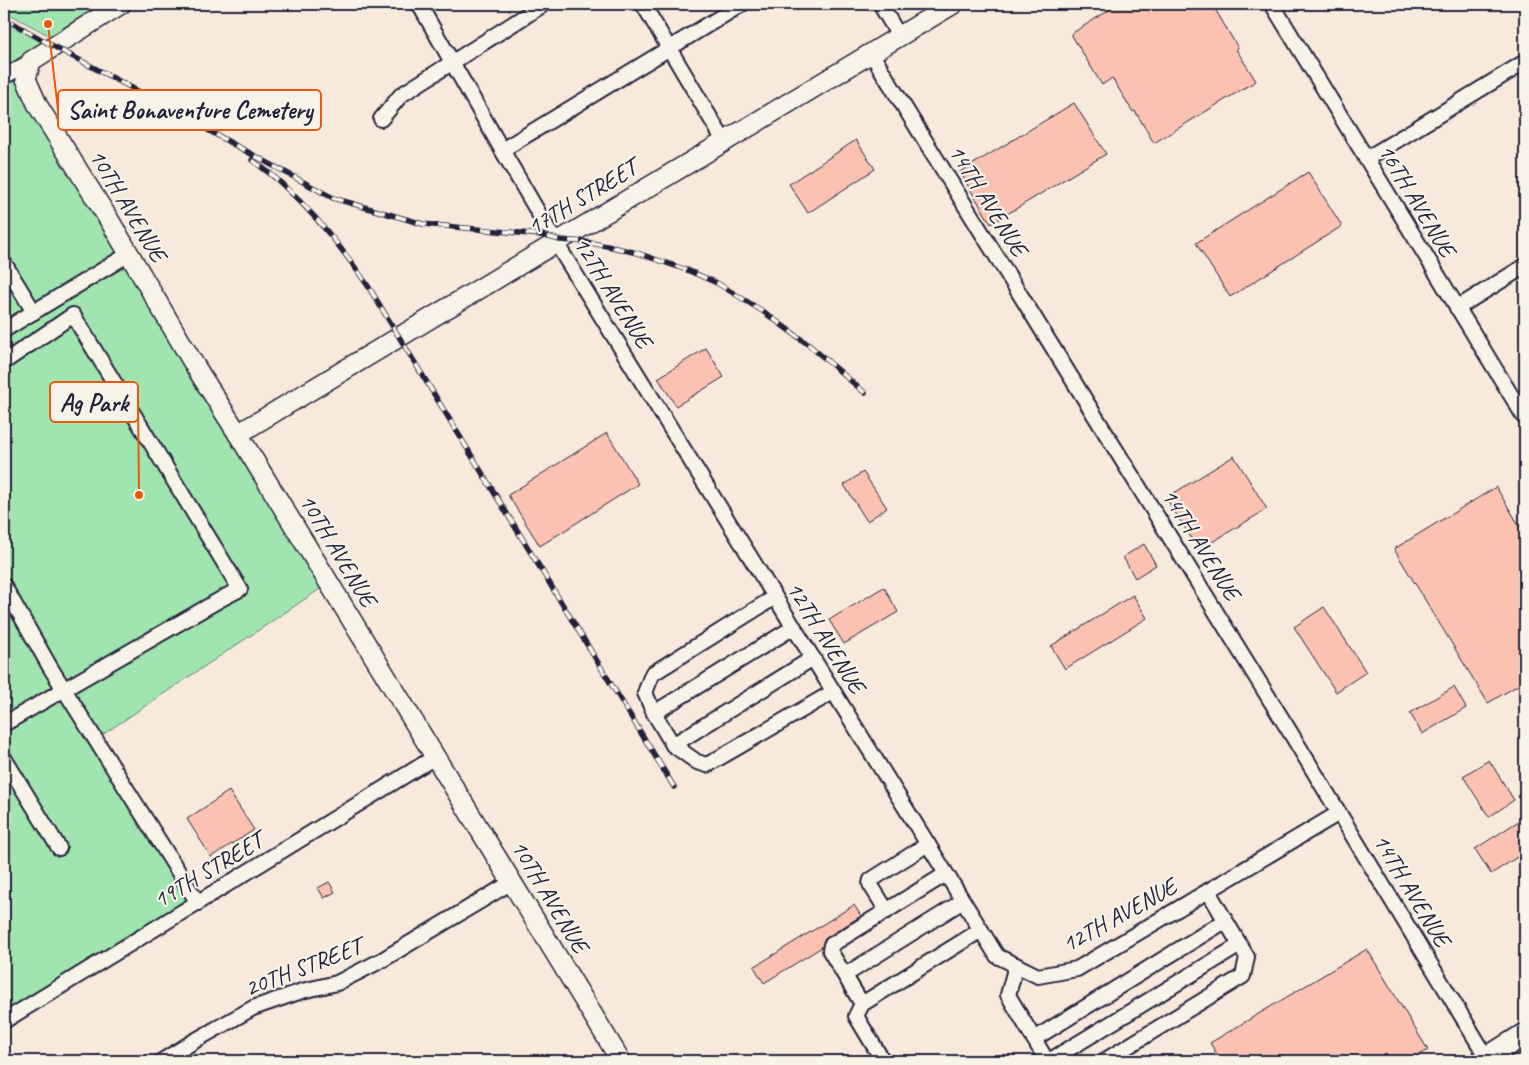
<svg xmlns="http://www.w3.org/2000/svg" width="1529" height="1065" font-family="Caveat,sans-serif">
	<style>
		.green { fill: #a0e4b0; stroke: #618376 }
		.building { fill: #fbc2b2; stroke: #22223b }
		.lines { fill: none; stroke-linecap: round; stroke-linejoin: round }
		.minor-casing { stroke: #22223b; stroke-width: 18 }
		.major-casing { stroke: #22223b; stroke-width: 22 }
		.highway-casing { stroke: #22223b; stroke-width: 25 }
		.minor { stroke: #f7f3e8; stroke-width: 14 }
		.major { stroke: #f7f3e8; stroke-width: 19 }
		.highway { stroke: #f7f3e8; stroke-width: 21 }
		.rail-casing { stroke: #22223b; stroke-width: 5.5 }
		.rail { stroke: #f7f3e8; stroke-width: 4; stroke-dasharray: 11; stroke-linecap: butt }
		.labels { text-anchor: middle; stroke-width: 4.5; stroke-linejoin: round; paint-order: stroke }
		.street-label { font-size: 24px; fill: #22223b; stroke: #f7f3e8 }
		.leader { fill: none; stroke: #e8590c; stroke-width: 2 }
		.callout-dot { fill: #e8590c; stroke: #f7f3e8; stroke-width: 2 }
		.callout { fill: #f7f3e8; stroke: #e8590c; stroke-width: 2 }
		.callout-label { font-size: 25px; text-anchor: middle; font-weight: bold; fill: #22223b }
	</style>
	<rect width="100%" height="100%" fill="#f8e9dd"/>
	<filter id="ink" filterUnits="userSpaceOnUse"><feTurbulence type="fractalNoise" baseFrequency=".02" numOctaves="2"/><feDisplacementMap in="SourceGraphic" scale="10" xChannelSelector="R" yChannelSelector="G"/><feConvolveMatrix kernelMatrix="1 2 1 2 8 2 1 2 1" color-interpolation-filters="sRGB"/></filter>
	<g filter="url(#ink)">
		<g class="green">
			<path d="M 4,4 L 101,4 L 50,36 L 4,11 Z"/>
			<path d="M 4,18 L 53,46 L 26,79 L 329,583 L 96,739 L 198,903 L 4,1021 Z"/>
		</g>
		<g class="building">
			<path d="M 1119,4 L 1212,4 L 1238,48 L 1236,49 L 1256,81 L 1154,143 L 1135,111 L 1133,112 L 1112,78 L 1102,85 L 1071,34 Z"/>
			<path d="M 1074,103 L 1106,154 L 991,224 L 960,172 Z"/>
			<path d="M 856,140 L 875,169 L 808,213 L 789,184 Z"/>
			<path d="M 1308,172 L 1342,226 L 1230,297 L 1196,243 Z"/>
			<path d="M 706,348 L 724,377 L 676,406 L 658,378 Z"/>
			<path d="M 607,433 L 638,484 L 540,546 L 508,495 Z"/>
			<path d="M 1234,456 L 1267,509 L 1199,550 L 1166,498 Z"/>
			<path d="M 863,472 L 887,508 L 867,521 L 844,485 Z"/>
			<path d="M 1496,487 L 1525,535 L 1525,681 L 1488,703 L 1394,549 Z"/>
			<path d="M 1144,544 L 1156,565 L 1135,578 L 1123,557 Z"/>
			<path d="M 884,587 L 898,612 L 844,644 L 829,620 Z"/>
			<path d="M 1133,595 L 1147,618 L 1065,669 L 1051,646 Z"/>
			<path d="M 1324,607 L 1366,672 L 1336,692 L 1294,627 Z"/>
			<path d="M 1454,687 L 1466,708 L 1422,734 L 1410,713 Z"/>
			<path d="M 1489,760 L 1514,800 L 1489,817 L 1463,776 Z"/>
			<path d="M 229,791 L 254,830 L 211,857 L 187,819 Z"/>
			<path d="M 1525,817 L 1525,852 L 1491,874 L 1475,849 Z"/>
			<path d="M 329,882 L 335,892 L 324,898 L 318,888 Z"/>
			<path d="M 854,905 L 861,916 L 826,938 L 824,940 L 822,947 L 764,983 L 754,967 Z"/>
			<path d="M 1367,949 L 1428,1050 L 1410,1061 L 1221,1061 L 1210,1043 Z"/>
		</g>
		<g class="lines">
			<g class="minor-casing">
				<g id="minor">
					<path d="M 419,4 L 502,150 L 553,238 L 997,956 L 1038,976 L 1077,969 L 1339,813"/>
					<path d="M 643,4 L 724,141"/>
					<path d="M 880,4 L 899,36"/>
					<path d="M 1272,4 L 1525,418"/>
					<path d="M 871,53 L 1290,732 L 1489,1061"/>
					<path d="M 4,77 L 31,61"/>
					<path d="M 381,119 L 401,95 L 544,4"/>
					<path d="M 502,150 L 742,4"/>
					<path d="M 1366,159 L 1525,62"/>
					<path d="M 4,263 L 34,312"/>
					<path d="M 1457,308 L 1525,266"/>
					<path d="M 4,330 L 129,254"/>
					<path d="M 4,362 L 73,315 L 240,589 L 221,599 L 4,724"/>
					<path d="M 4,586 L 50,667 L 198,903"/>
					<path d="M 775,597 L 652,674 L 645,693 L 654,713 L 673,745 L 697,762 L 707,765 L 833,692"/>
					<path d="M 654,713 L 794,627"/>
					<path d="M 673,745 L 813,658"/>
					<path d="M 4,758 L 59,848"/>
					<path d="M 946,874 L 831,945 L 830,951 L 862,1004 L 981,930"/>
					<path d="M 887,911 L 870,884 L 871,880 L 928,844"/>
					<path d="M 1016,965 L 1008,995 L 1047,1061"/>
					<path d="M 845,975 L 963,901"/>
					<path d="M 862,1004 L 856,1016 L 883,1061"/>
					<path d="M 4,1021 L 435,757"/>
					<path d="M 1034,1039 L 1225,921"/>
					<path d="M 162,1061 L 196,1040 L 253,1008 L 302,991 L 337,983 L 382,960 L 512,882"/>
					<path d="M 1049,1061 L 1240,945"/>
					<path d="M 1104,1061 L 1243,976 L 1247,957 L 1208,891"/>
				</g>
			</g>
			<g class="major-casing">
				<g id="major">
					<path d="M 121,4 L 31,61 L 26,79 L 38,106 L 111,223 L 195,366 L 238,434 L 621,1061"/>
					<path d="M 238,434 L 953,4"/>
				</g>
			</g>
			<g class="highway-casing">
				<path id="highway" d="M 1482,1061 L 1525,1034"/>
			</g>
			<use href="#minor" class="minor"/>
			<use href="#major" class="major"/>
			<use href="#highway" class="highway"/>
			<g class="rail-casing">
				<g id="rail">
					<path d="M 4,18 L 53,46 L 162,104 L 231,143 L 333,198 L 423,224 L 541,235 L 560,240 L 586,242 L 612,247 L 637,253 L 687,270 L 717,283 L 764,312 L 809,345 L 865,393"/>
					<path d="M 252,160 C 263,168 274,176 283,185 C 316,215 343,249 368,286 L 674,787"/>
				</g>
			</g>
			<use href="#rail" class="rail"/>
		</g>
	</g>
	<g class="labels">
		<g class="street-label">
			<text transform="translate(582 197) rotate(-31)" y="8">17TH STREET</text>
			<text transform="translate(988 200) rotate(58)" y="8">14TH AVENUE</text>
			<text transform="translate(1417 200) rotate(59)" y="8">16TH AVENUE</text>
			<text transform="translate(128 205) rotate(59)" y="8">10TH AVENUE</text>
			<text transform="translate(613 292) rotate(58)" y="8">12TH AVENUE</text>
			<text transform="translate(1201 544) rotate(58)" y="8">14TH AVENUE</text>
			<text transform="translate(338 550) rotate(59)" y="8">10TH AVENUE</text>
			<text transform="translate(826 637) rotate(58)" y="8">12TH AVENUE</text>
			<text transform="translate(208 870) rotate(-31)" y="8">19TH STREET</text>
			<text transform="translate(1412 890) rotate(59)" y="8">14TH AVENUE</text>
			<text transform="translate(550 896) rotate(59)" y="8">10TH AVENUE</text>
			<text transform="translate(1119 915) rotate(-29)" y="8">12TH AVENUE</text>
			<text transform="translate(303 967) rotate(-21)" y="8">20TH STREET</text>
		</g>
	</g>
	<path class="leader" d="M48 24L58 110M139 495L138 402"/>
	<g class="callout-dot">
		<circle cx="48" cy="24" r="5"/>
		<circle cx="139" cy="495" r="5"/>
	</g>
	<g class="callout">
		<rect x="58" y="90" width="263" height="40" rx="5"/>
		<rect x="50" y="382" width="88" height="40" rx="5"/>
	</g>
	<g class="callout-label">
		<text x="190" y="118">Saint Bonaventure Cemetery</text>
		<text x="94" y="411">Ag Park</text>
	</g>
	<rect width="1529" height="1065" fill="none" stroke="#f7f3e8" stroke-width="20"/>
	<rect x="10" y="10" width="1509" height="1045" fill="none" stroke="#22223b" stroke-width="2" filter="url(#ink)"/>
</svg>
